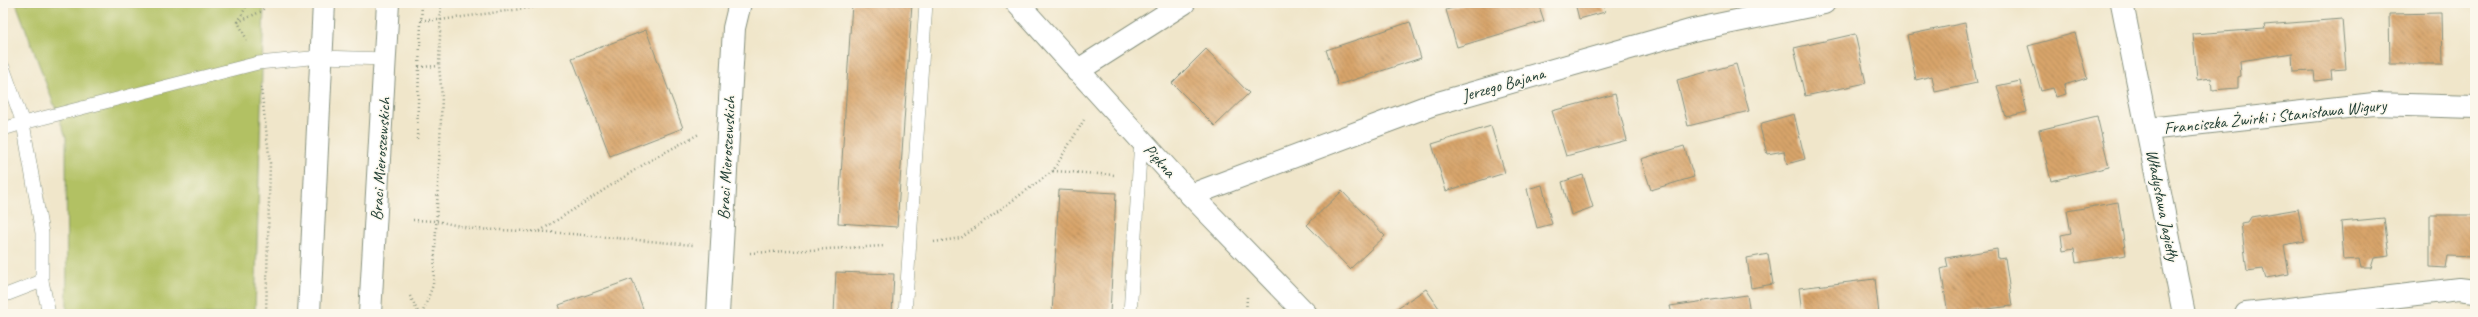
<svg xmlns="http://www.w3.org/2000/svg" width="2478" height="317" font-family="Caveat,sans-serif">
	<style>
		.green { fill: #b2c164; stroke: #687f4c }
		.building { fill: url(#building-back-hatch) }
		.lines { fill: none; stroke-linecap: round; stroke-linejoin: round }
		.service-casing { stroke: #88927f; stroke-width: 14 }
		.minor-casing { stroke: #88927f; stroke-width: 24 }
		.secondary-casing { stroke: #88927f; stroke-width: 24 }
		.path { stroke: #88927f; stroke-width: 2.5; stroke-dasharray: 1 3; stroke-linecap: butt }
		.service { stroke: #fff; stroke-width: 13 }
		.minor { stroke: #fff; stroke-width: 22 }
		.secondary { stroke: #fff; stroke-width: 22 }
		.labels { text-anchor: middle; stroke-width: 3; stroke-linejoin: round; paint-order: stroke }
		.street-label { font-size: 17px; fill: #1f3d34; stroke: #fbf7ec }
	</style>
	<defs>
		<pattern id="building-back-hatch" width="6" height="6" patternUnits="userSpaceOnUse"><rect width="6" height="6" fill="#d8a46a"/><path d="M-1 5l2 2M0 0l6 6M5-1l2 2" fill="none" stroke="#af8758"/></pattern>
	</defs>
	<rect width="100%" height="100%" fill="#fbf7ec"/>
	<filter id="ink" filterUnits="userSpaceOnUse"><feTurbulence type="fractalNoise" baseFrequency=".025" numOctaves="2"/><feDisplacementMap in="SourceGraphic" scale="8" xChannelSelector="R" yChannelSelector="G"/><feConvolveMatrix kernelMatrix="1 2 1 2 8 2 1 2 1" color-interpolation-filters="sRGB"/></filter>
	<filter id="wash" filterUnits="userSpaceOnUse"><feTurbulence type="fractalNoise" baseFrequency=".012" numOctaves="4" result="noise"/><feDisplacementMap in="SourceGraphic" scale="16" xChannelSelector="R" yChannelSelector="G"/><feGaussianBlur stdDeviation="0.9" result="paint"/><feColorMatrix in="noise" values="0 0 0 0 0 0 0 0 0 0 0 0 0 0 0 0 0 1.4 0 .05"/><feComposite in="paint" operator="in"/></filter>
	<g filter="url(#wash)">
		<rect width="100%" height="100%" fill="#f0e6ca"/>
		<path class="green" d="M 16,3 L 264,3 L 255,314 L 67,314 L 66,137 Z"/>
		<g id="blocks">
			<g class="building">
				<path d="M 852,3 L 912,3 L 897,227 L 838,223 Z"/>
				<path d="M 1470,3 L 1538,3 L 1544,21 L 1457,47 L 1446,10 Z"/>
				<path d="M 1575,3 L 1603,3 L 1605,12 L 1579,19 Z"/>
				<path d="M 2442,13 L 2443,64 L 2390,64 L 2389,14 Z"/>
				<path d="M 2342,19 L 2346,69 L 2331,70 L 2332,79 L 2315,81 L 2314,71 L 2293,72 L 2292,53 L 2240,61 L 2241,76 L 2238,77 L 2238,88 L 2212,90 L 2211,78 L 2197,80 L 2193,34 L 2265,29 L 2264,25 Z"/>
				<path d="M 1410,22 L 1421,58 L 1338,85 L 1326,50 Z"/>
				<path d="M 1965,23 L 1977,83 L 1935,92 L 1932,76 L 1916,80 L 1907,35 Z"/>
				<path d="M 646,30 L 683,128 L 610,156 L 572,58 Z"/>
				<path d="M 2075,33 L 2087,78 L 2064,85 L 2066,94 L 2056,97 L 2053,88 L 2041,91 L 2028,46 Z"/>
				<path d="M 1855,34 L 1866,83 L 1805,96 L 1794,48 Z"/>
				<path d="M 1206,49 L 1249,93 L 1215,126 L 1172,83 Z"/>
				<path d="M 1736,64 L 1749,111 L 1688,126 L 1677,80 Z"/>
				<path d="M 2020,81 L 2027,112 L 2006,117 L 1997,86 Z"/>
				<path d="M 1615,94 L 1627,140 L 1566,156 L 1552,111 Z"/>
				<path d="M 1794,114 L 1805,159 L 1787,164 L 1784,151 L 1767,154 L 1760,127 L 1762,123 Z"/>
				<path d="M 2097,116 L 2109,167 L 2051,181 L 2039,130 Z"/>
				<path d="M 1491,126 L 1505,173 L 1446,191 L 1432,144 Z"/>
				<path d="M 1684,146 L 1694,177 L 1651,190 L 1641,159 Z"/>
				<path d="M 1583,175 L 1593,207 L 1571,215 L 1562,182 Z"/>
				<path d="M 1542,185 L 1552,224 L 1537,228 L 1527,189 Z"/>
				<path d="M 1059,190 L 1116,193 L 1110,314 L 1052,314 Z"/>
				<path d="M 1342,191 L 1385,236 L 1350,269 L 1307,225 Z"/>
				<path d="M 2118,202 L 2126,255 L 2076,263 L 2074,249 L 2063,251 L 2061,235 L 2071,233 L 2067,211 Z"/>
				<path d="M 2298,209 L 2304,241 L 2284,245 L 2289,274 L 2266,278 L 2263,269 L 2247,271 L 2241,223 L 2248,222 L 2251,217 Z"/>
				<path d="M 2430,215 L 2475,215 L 2475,257 L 2448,256 L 2446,268 L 2430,267 Z"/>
				<path d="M 2384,218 L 2389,256 L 2374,258 L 2371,268 L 2361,268 L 2359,259 L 2344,260 L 2341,222 Z"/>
				<path d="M 1997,249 L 1998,259 L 2005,258 L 2012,306 L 1948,314 L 1941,269 L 1948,267 L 1946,258 Z"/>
				<path d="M 1768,254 L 1773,284 L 1751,288 L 1747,258 Z"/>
				<path d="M 836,272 L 894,274 L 892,314 L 834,314 Z"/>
				<path d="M 632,279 L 645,314 L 562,314 L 559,305 Z"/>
				<path d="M 1875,279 L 1879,314 L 1802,314 L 1799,288 Z"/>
				<path d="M 1426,289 L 1443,314 L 1388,314 Z"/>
				<path d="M 1747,295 L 1750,314 L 1672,314 L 1670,306 Z"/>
			</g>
		</g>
	</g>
	<g filter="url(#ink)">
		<use href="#blocks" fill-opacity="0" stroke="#88927f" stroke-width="1"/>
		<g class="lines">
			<g class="service-casing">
				<g id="service">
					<path d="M 3,67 L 23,123 L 3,129"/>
					<path d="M 42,281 L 49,314"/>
					<path d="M 3,296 L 42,281 L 42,233 L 23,123 L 258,63 L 321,57 L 386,59"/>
					<path d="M 905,314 L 926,3"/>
					<path d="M 1130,314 L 1141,140"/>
				</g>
			</g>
			<g class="minor-casing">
				<g id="minor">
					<path d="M 1017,3 L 1191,195 L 1306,314"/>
					<path d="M 2122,3 L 2184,314"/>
					<path d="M 1077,71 L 1184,3"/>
					<path d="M 2148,129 L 2374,104 L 2475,107"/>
					<path d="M 1191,195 L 1431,105 L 1693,30 L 1824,3"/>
					<path d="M 718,314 L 734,28 L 740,3"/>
					<path d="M 2246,314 L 2459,289 L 2475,291"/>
				</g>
			</g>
			<g class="secondary-casing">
				<g id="secondary">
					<path d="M 309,314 L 324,3"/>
					<path d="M 370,314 L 388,3"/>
				</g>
			</g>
			<g class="path">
				<path d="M 421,20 L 440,20 L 565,3"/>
				<path d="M 238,22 L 262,11 L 267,3"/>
				<path d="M 247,40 L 238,22 L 248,3"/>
				<path d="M 419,66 L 422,3"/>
				<path d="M 261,87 L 270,163 L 266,314"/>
				<path d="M 417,139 L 419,67 L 439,66"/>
				<path d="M 1053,171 L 1115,175"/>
				<path d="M 413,220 L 436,221 L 474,229 L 550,232 L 693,245"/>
				<path d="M 540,231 L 649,161 L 699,134"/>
				<path d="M 934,242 L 961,238 L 1053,171 L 1084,120"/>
				<path d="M 750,253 L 885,246"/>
				<path d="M 410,296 L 419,314"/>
				<path d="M 422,314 L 433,285 L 434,273 L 442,97 L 439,66 L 441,3"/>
				<path d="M 1246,314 L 1247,297"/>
			</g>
			<use href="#service" class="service"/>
			<use href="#minor" class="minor"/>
			<use href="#secondary" class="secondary"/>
		</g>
	</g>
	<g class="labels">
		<g class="street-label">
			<text transform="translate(1503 84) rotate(-16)" y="6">Jerzego Bajana</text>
			<text transform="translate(2275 116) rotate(-6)" y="6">Franciszka Żwirki i Stanisława Wigury</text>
			<text transform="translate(726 158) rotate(-87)" y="6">Braci Mieroszewskich</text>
			<text transform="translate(380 159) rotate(-86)" y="6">Braci Mieroszewskich</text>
			<text transform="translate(1160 160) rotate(48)" y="6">Piękna</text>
			<text transform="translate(2163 205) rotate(79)" y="6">Władysława Jagiełły</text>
		</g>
	</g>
	<rect width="2478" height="317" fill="none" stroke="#fbf7ec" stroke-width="16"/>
</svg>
